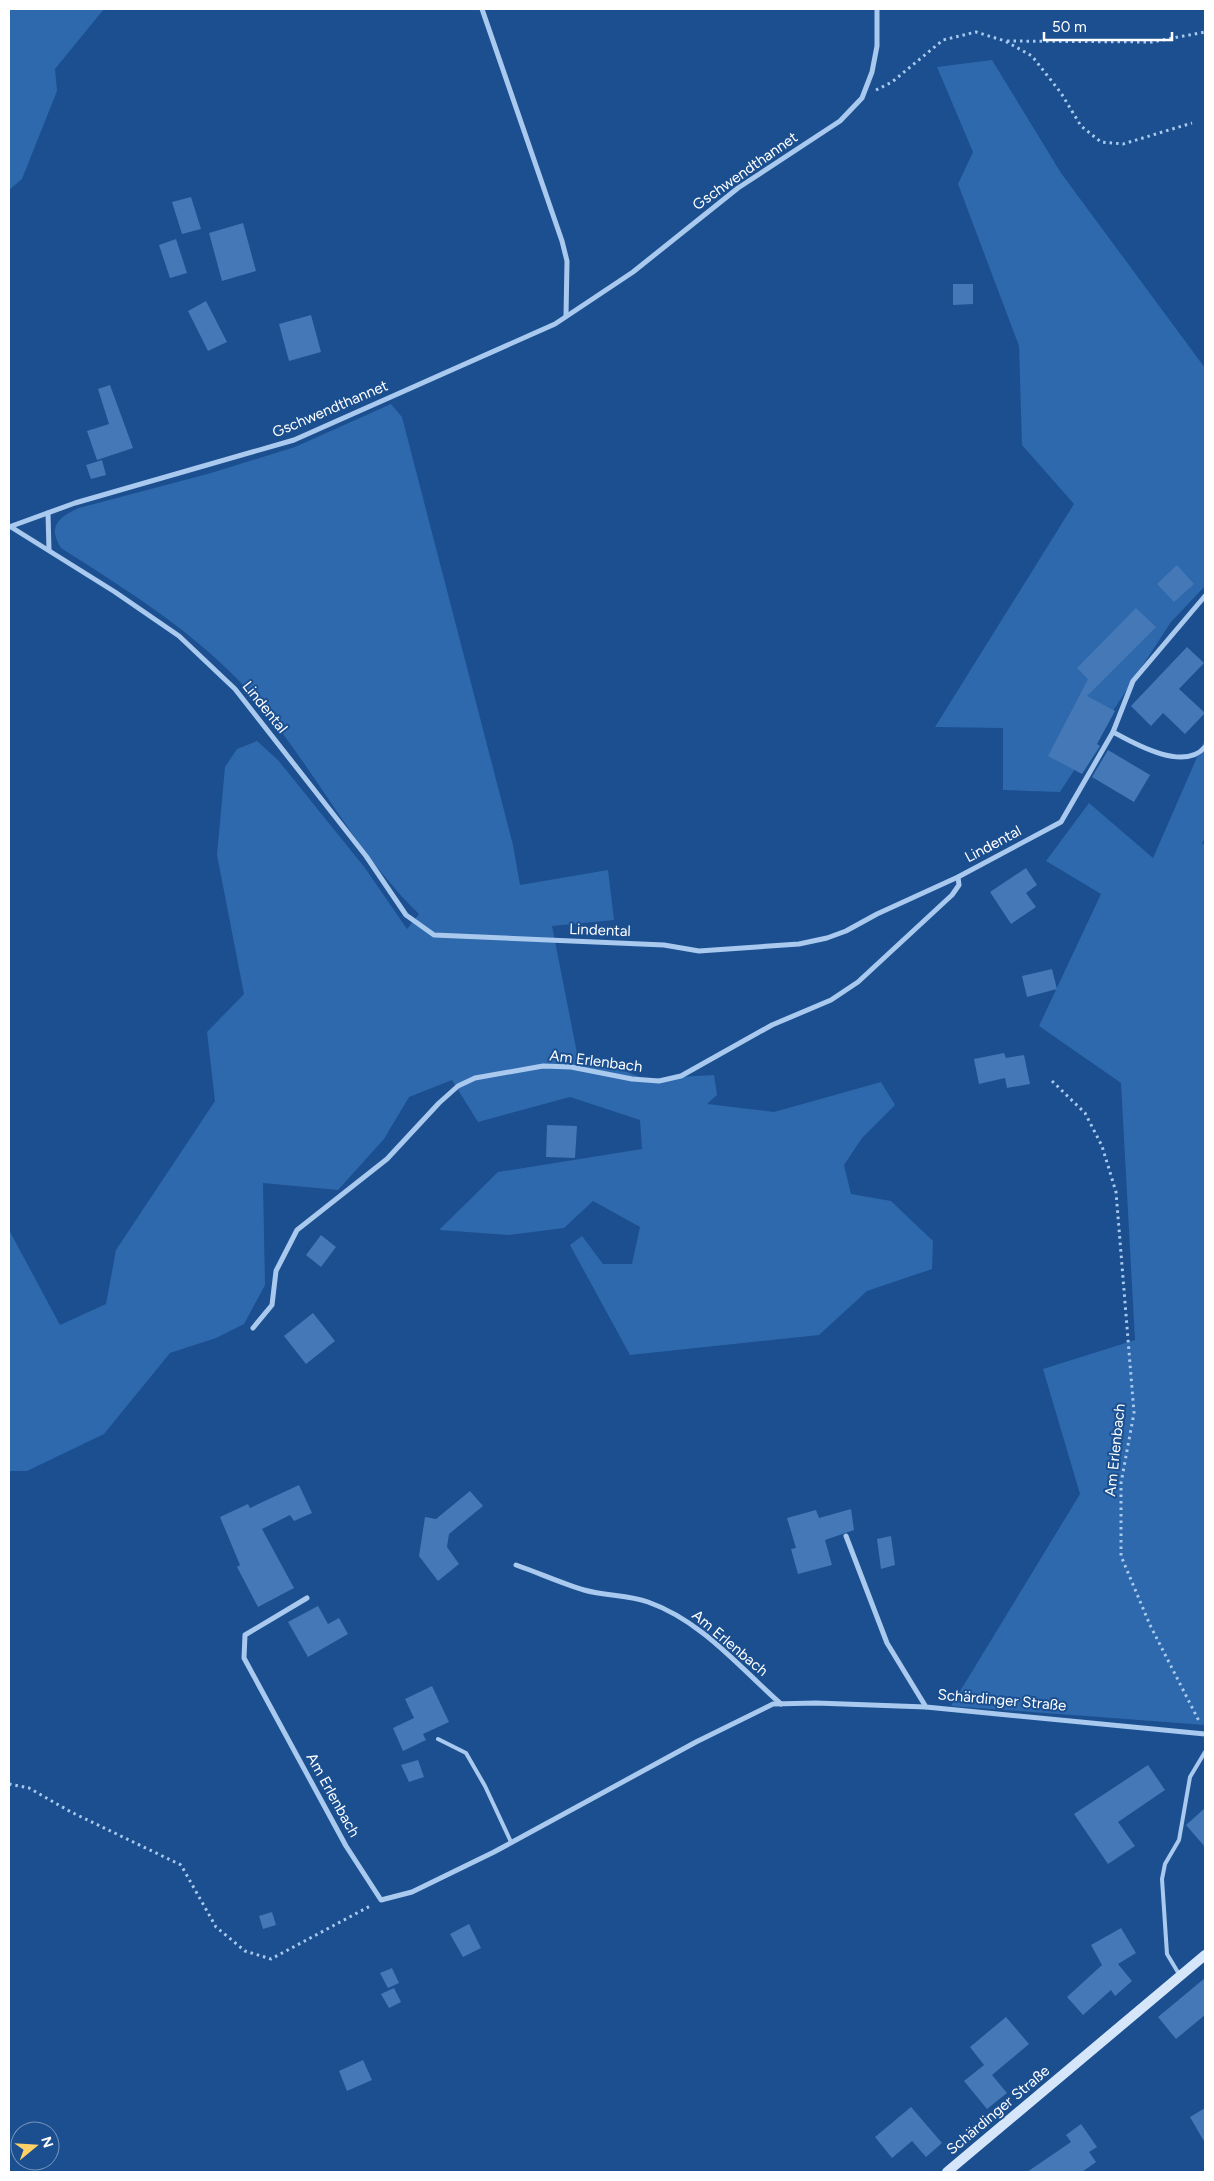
<svg xmlns="http://www.w3.org/2000/svg" width="1214" height="2181" font-family="Figtree,sans-serif">
	<style>
		.green { fill: #2e69ad }
		.building { fill: #4478b7 }
		.lines { fill: none; stroke-linecap: round; stroke-linejoin: round }
		.path { stroke: #a9c9ee; stroke-width: 3; stroke-dasharray: 2.5 4; stroke-linecap: butt }
		.lane { stroke: #a9c9ee; stroke-width: 4 }
		.street { stroke: #a9c9ee; stroke-width: 5 }
		.secondary { stroke: #d6e6fa; stroke-width: 10 }
		.labels { text-anchor: middle; stroke-width: 4; stroke-linejoin: round; paint-order: stroke }
		.street-label { font-size: 15px; fill: #fff; stroke: #1b4f8f }
	</style>
	<rect width="100%" height="100%" fill="#1b4f8f"/>
	<g class="green">
		<path d="M 9,9 L 104,9 L 55,69 L 57,91 L 22,179 L 9,190 Z"/>
		<path d="M 992,60 L 1061,173 L 1205,368 L 1205,586 L 1171,622 L 1060,792 L 1003,790 L 1003,728 L 935,727 L 1074,504 L 1022,445 L 1019,346 L 958,184 L 973,152 L 937,67 Z"/>
		<path d="M 391,404 L 402,417 L 513,845 L 520,885 L 608,870 L 614,920 L 552,926 L 577,1053 L 645,1079 L 714,1075 L 717,1095 L 707,1104 L 774,1112 L 881,1082 L 895,1105 L 862,1138 L 844,1165 L 851,1194 L 891,1201 L 933,1241 L 932,1269 L 867,1291 L 819,1335 L 630,1355 L 570,1245 L 582,1236 L 603,1264 L 632,1264 L 640,1227 L 593,1201 L 564,1228 L 509,1235 L 439,1230 L 498,1172 L 642,1149 L 640,1120 L 570,1097 L 478,1122 L 452,1080 L 409,1097 L 384,1139 L 338,1190 L 263,1183 L 265,1285 L 244,1324 L 216,1338 L 170,1353 L 104,1434 L 27,1471 L 9,1471 L 9,1230 L 60,1325 L 106,1304 L 116,1250 L 215,1101 L 207,1032 L 244,994 L 217,855 L 225,767 L 237,749 L 257,741 L 278,760 L 365,868 L 407,929 L 419,914 C 350,847 308,755 242,684 C 190,629 125,589 61,548 C 47,526 59,517 79,508 L 211,473 L 295,447 Z"/>
		<path d="M 1205,739 L 1205,836 L 1202,844 L 1205,844 L 1205,1725 L 951,1706 L 1080,1494 L 1043,1369 L 1135,1340 L 1121,1083 L 1039,1026 L 1101,894 L 1046,861 L 1089,803 L 1153,858 Z"/>
	</g>
	<g class="building">
		<path d="M 191,197 L 201,229 L 182,234 L 172,202 Z"/>
		<path d="M 243,223 L 256,271 L 222,281 L 209,233 Z"/>
		<path d="M 176,239 L 187,273 L 170,278 L 159,245 Z"/>
		<path d="M 953,284 L 973,284 L 973,304 L 953,305 Z"/>
		<path d="M 206,301 L 227,342 L 208,351 L 188,311 Z"/>
		<path d="M 311,315 L 321,352 L 289,361 L 279,324 Z"/>
		<path d="M 110,385 L 133,448 L 97,460 L 87,431 L 109,424 L 98,389 Z"/>
		<path d="M 102,460 L 106,475 L 91,479 L 86,465 Z"/>
		<path d="M 1177,565 L 1194,584 L 1174,602 L 1157,584 Z"/>
		<path d="M 1136,608 L 1156,627 L 1087,696 L 1115,711 L 1097,744 L 1100,746 L 1082,774 L 1048,756 L 1088,679 L 1077,668 Z"/>
		<path d="M 1187,647 L 1204,663 L 1179,689 L 1205,713 L 1185,734 L 1163,713 L 1151,726 L 1131,706 Z"/>
		<path d="M 1108,750 L 1150,775 L 1134,802 L 1092,777 Z"/>
		<path d="M 1026,868 L 1037,885 L 1026,893 L 1036,907 L 1011,924 L 990,892 Z"/>
		<path d="M 1052,969 L 1057,989 L 1027,997 L 1022,976 Z"/>
		<path d="M 1004,1053 L 1006,1058 L 1024,1055 L 1030,1084 L 1007,1088 L 1005,1078 L 979,1084 L 974,1059 Z"/>
		<path d="M 547,1125 L 577,1126 L 575,1158 L 546,1157 Z"/>
		<path d="M 321,1235 L 336,1247 L 321,1267 L 306,1255 Z"/>
		<path d="M 313,1313 L 335,1341 L 306,1364 L 284,1336 Z"/>
		<path d="M 299,1485 L 312,1513 L 294,1521 L 290,1515 L 262,1529 L 294,1588 L 258,1607 L 237,1567 L 240,1565 L 220,1517 L 248,1504 L 250,1508 Z"/>
		<path d="M 470,1491 L 483,1506 L 449,1534 L 447,1547 L 459,1564 L 438,1581 L 419,1556 L 425,1517 L 436,1519 Z"/>
		<path d="M 851,1509 L 854,1530 L 825,1540 L 832,1565 L 798,1574 L 791,1549 L 796,1548 L 787,1518 L 816,1510 L 819,1518 Z"/>
		<path d="M 891,1536 L 895,1565 L 881,1569 L 877,1539 Z"/>
		<path d="M 318,1606 L 328,1624 L 339,1618 L 348,1634 L 308,1657 L 288,1622 Z"/>
		<path d="M 432,1686 L 449,1722 L 423,1734 L 426,1740 L 403,1751 L 393,1728 L 414,1718 L 405,1699 Z"/>
		<path d="M 418,1760 L 424,1777 L 409,1782 L 401,1765 Z"/>
		<path d="M 1148,1765 L 1165,1790 L 1118,1822 L 1135,1846 L 1108,1864 L 1074,1814 Z"/>
		<path d="M 1205,1808 L 1205,1847 L 1186,1825 Z"/>
		<path d="M 272,1912 L 276,1925 L 263,1929 L 259,1916 Z"/>
		<path d="M 469,1924 L 481,1948 L 463,1957 L 450,1934 Z"/>
		<path d="M 1121,1928 L 1136,1953 L 1118,1964 L 1132,1981 L 1115,1996 L 1111,1990 L 1083,2015 L 1067,1997 L 1102,1965 L 1091,1945 Z"/>
		<path d="M 392,1968 L 399,1983 L 388,1988 L 380,1973 Z"/>
		<path d="M 1205,1978 L 1205,2015 L 1176,2039 L 1158,2017 Z"/>
		<path d="M 394,1988 L 401,2002 L 389,2008 L 381,1994 Z"/>
		<path d="M 1006,2017 L 1029,2044 L 992,2075 L 1007,2093 L 987,2109 L 964,2081 L 984,2065 L 970,2047 Z"/>
		<path d="M 363,2060 L 372,2080 L 347,2091 L 339,2071 Z"/>
		<path d="M 911,2107 L 942,2143 L 926,2157 L 912,2141 L 892,2158 L 875,2137 Z"/>
		<path d="M 1205,2108 L 1205,2143 L 1190,2117 Z"/>
		<path d="M 1081,2124 L 1097,2147 L 1089,2152 L 1096,2162 L 1082,2172 L 1027,2172 L 1071,2142 L 1066,2135 Z"/>
	</g>
	<g class="lines">
		<g class="path">
			<path d="M 1007,41 L 1152,42 L 1205,32"/>
			<path d="M 876,90 L 892,82 L 943,40 L 976,32 L 1005,41 L 1032,56 L 1061,93 L 1081,126 L 1101,142 L 1123,144 L 1192,123"/>
			<path d="M 1052,1081 L 1085,1113 L 1102,1146 L 1116,1192 L 1134,1413 L 1121,1483 L 1121,1556 L 1150,1625 L 1200,1723"/>
			<path d="M 9,1784 L 29,1788 L 71,1812 L 181,1865 L 216,1927 L 245,1951 L 271,1959 L 372,1905"/>
		</g>
		<g class="lane">
			<path d="M 438,1739 L 466,1753 L 485,1786 L 511,1842"/>
			<path d="M 1179,1974 L 1167,1954 L 1162,1879 L 1165,1864 L 1179,1840 L 1190,1777 L 1205,1752"/>
		</g>
		<g class="street">
			<path d="M 482,9 L 562,241 L 567,261 L 566,316"/>
			<path d="M 48,513 L 49,550"/>
			<path d="M 9,527 L 75,503 L 294,440 L 555,324 L 633,272 L 738,188 L 840,121 L 862,98 L 872,72 L 877,46 L 877,9"/>
			<path d="M 11,527 L 115,592 L 179,636 L 235,689 L 366,856 L 406,915 L 434,935 L 664,945 L 699,951 L 799,944 L 827,938 L 846,931 L 877,914 L 958,877 L 1061,822 L 1113,732 L 1133,681 L 1205,596"/>
			<path d="M 1113,732 C 1135,744 1184,772 1205,747"/>
			<path d="M 253,1328 L 272,1305 L 276,1271 L 297,1230 L 387,1159 L 439,1103 L 458,1086 L 475,1078 L 543,1066 L 571,1067 L 632,1079 L 659,1081 L 681,1076 L 772,1025 L 831,1000 L 858,982 L 952,895 L 959,885 L 958,877"/>
			<path d="M 846,1536 L 887,1643 L 926,1707 L 1205,1734"/>
			<path d="M 516,1565 C 539,1573 561,1583 584,1590 C 605,1596 628,1595 648,1602 C 702,1621 740,1668 781,1704"/>
			<path d="M 307,1598 L 245,1635 L 244,1658 L 346,1846 L 381,1900 L 412,1892 L 494,1852 L 696,1742 L 773,1704 L 816,1703 L 926,1707"/>
		</g>
		<path class="secondary" d="M 947,2172 L 1205,1955"/>
	</g>
	<g class="labels">
		<g class="street-label">
			<text transform="translate(745 171) rotate(-35)" y="5">Gschwendthannet</text>
			<text transform="translate(330 409) rotate(-23)" y="5">Gschwendthannet</text>
			<text transform="translate(265 707) rotate(51)" y="5">Lindental</text>
			<text transform="translate(993 844) rotate(-28)" y="5">Lindental</text>
			<text transform="translate(600 930) rotate(2)" y="5">Lindental</text>
			<text transform="translate(596 1061) rotate(7)" y="5">Am Erlenbach</text>
			<text transform="translate(1115 1450) rotate(-84)" y="5">Am Erlenbach</text>
			<text transform="translate(730 1643) rotate(40)" y="5">Am Erlenbach</text>
			<text transform="translate(1002 1700) rotate(5)" y="5">Schärdinger Straße</text>
			<text transform="translate(333 1795) rotate(61)" y="5">Am Erlenbach</text>
			<text transform="translate(998 2110) rotate(-40)" y="5">Schärdinger Straße</text>
		</g>
	</g>
	<rect width="1214" height="2181" fill="none" stroke="#ffffff" stroke-width="20"/>
	<g transform="translate(35 2146) rotate(72)"><circle r="24" fill="#1b4f8f" stroke="#7695bc"/>
	<path d="M0-4L9 19L0 12L-9 19Z" fill="#ffd166"/>
	<text y="-8" font-size="14" font-weight="bold" text-anchor="middle" fill="#ffffff">N</text>
	</g>
	<path d="M1044 32v8h128v-8" fill="none" stroke="#ffffff" stroke-width="2.5"/>
	<text x="1052" y="32" font-size="15" fill="#ffffff" stroke="#1b4f8f" stroke-width="4" paint-order="stroke">50 m</text>
</svg>
